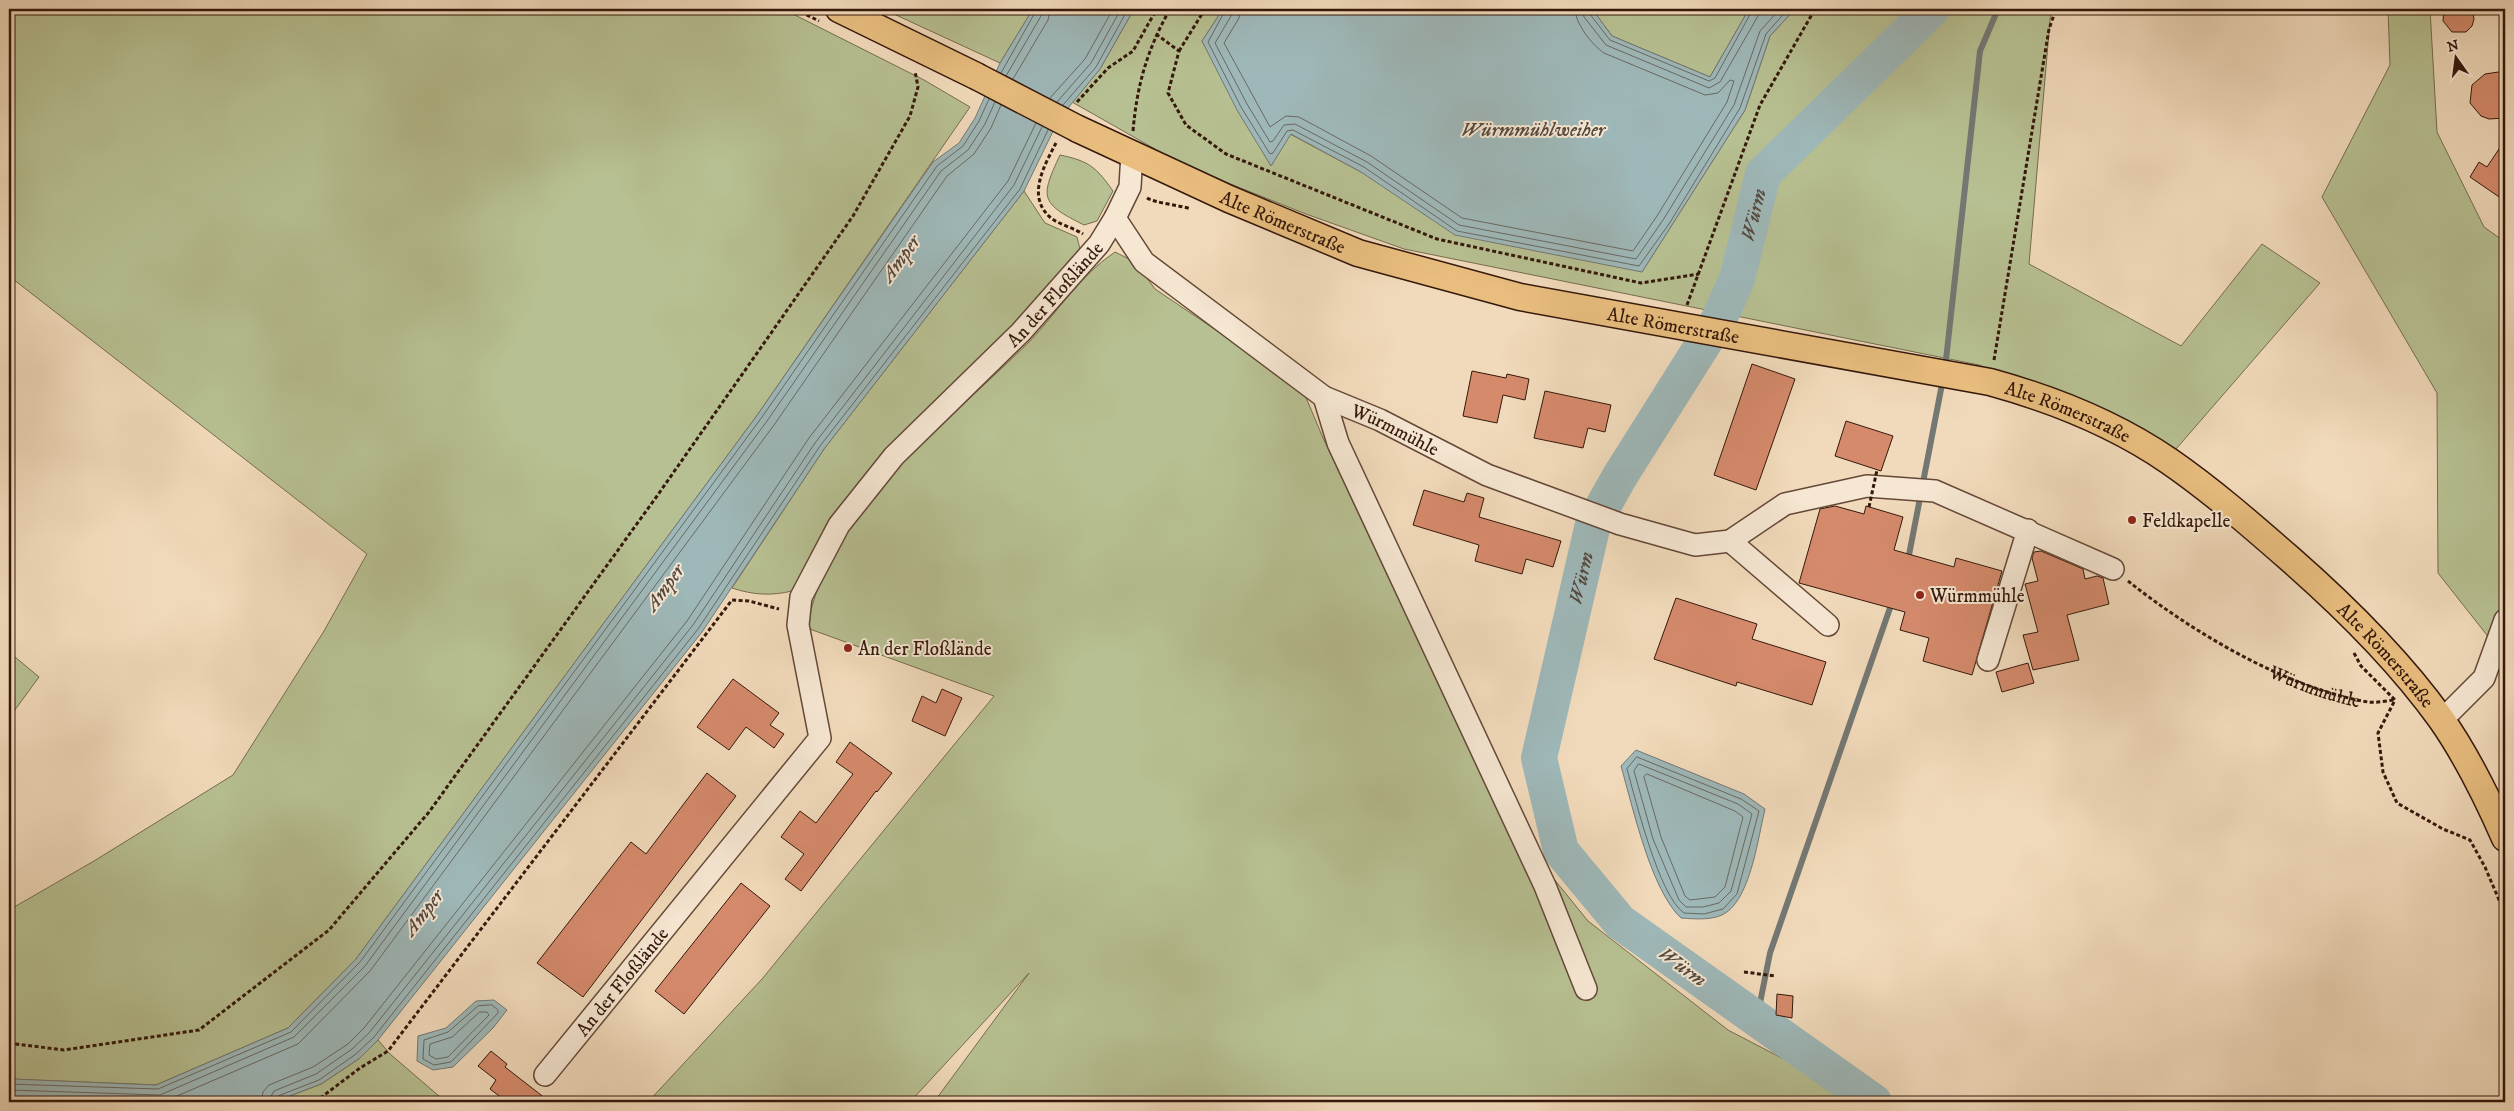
<svg xmlns="http://www.w3.org/2000/svg" width="2514" height="1111" font-family="'IM FELL DW Pica',serif">
	<style>
		.green { fill: #b7c092; stroke: #766c4e }
		.water { fill: #9eb8b9; stroke: #747873 }
		.lines { fill: none; stroke-linecap: round; stroke-linejoin: round }
		.shore { stroke: #6a6862; stroke-width: 1 }
		.stream { stroke: #747873; stroke-width: 6 }
		.river { stroke: #9eb8b9; stroke-width: 36 }
		.building { fill: #d58a6c; stroke: #35180b }
		.minor-casing { stroke: #644837; stroke-width: 24 }
		.major-casing { stroke: #35180b; stroke-width: 29 }
		.path { stroke: #35180b; stroke-width: 3; stroke-dasharray: 4 2.5; stroke-linecap: butt }
		.minor { stroke: #f6e7d3; stroke-width: 21 }
		.major { stroke: #e8bd7e; stroke-width: 26 }
		.major-bridge-casing { stroke: #35180b; stroke-width: 29; stroke-linecap: butt }
		.path-bridge { stroke: #35180b; stroke-width: 3; stroke-dasharray: 4 2.5; stroke-linecap: butt }
		.major-bridge { stroke: #e8bd7e; stroke-width: 26 }
		.poi-dot { fill: #8f2418; stroke: #f6e7d3; stroke-width: 2 }
		.labels { text-anchor: middle; stroke-width: 4; stroke-linejoin: round; paint-order: stroke }
		.street-label { font-size: 19px; fill: #35180b; stroke: #f6e7d3 }
		.poi-label { font-size: 19px; fill: #35180b; stroke: #f6e7d3; text-anchor: start }
		.water-label { font-size: 20px; font-style: italic; fill: #54483f; stroke: #f6e7d3 }
	</style>
	<rect width="100%" height="100%" fill="#f1dabb"/>
	<filter id="stains"><feTurbulence type="fractalNoise" baseFrequency=".004" numOctaves="4"/><feColorMatrix values="0 0 0 0 .2 0 0 0 0 .09 0 0 0 0 .02 0 0 0 .5 -.17"/></filter>
	<radialGradient id="worn" r=".72"><stop offset=".6" stop-color="#630" stop-opacity="0"/><stop offset="1" stop-color="#630" stop-opacity=".3"/></radialGradient>
	<g class="green">
		<path d="M 9,9 L 783,9 L 924,80 L 970,107 L 758,414 L 356,959 L 288,1028 L 156,1085 L 9,1079 L 9,910 L 94,861 L 233,775 L 324,631 L 367,554 L 9,276 Z"/>
		<path d="M 883,9 L 1033,9 L 1000,63 Z"/>
		<path d="M 1134,9 L 1223,9 L 1202,41 L 1271,166 L 1290,134 L 1361,172 L 1642,272 L 1745,110 L 1770,36 L 1795,9 L 2051,9 L 2029,264 L 2181,346 L 2262,244 L 2320,283 L 2176,449 L 1979,365 L 1404,249 L 1306,214 L 1185,166 L 1072,102 L 1100,69 Z"/>
		<path d="M 1592,9 L 1749,9 L 1710,77 L 1612,36 Z"/>
		<path d="M 2388,9 L 2430,9 L 2437,132 L 2484,227 L 2505,242 L 2505,658 L 2438,573 L 2437,393 L 2322,197 L 2390,65 Z"/>
		<path d="M 1060,155 C 1089,161 1096,167 1113,191 L 1097,221 L 1084,225 C 1040,203 1040,198 1060,155 Z"/>
		<path d="M 1024,191 L 1045,223 L 1077,237 L 1080,249 L 1013,325 L 884,451 L 829,519 L 792,591 C 771,596 753,595 732,588 L 824,449 Z"/>
		<path d="M 1115,252 L 1135,262 L 1155,289 L 1302,388 L 1323,438 L 1498,810 L 1588,921 L 1728,1030 L 1866,1102 L 934,1102 L 1029,973 L 910,1102 L 648,1102 L 762,979 L 994,696 L 807,628 C 828,509 948,423 1029,342 C 1058,312 1079,276 1115,252 Z"/>
		<path d="M 9,652 L 39,677 L 9,718 Z"/>
		<path d="M 378,1040 L 390,1054 L 446,1102 L 274,1102 L 321,1084 L 360,1058 Z"/>
	</g>
	<g class="water">
		<path d="M 1033,9 L 1134,9 L 1100,69 L 1059,119 L 1024,191 L 824,449 L 702,632 L 378,1040 L 360,1058 L 321,1084 L 274,1102 L 9,1102 L 9,1079 L 13,1079 L 156,1085 L 288,1028 L 356,959 L 758,414 L 933,162 L 959,143 L 975,118 L 1000,63 Z"/>
		<path d="M 1223,9 L 1592,9 L 1612,36 L 1710,77 L 1749,9 L 1795,9 L 1770,36 L 1745,110 L 1642,272 L 1455,235 L 1361,172 L 1291,134 L 1271,166 L 1237,110 L 1202,41 Z"/>
		<path d="M 1636,750 L 1744,794 L 1765,809 C 1758,838 1751,894 1727,912 C 1715,921 1695,919 1681,918 C 1651,890 1633,808 1621,766 Z"/>
		<path d="M 494,1000 L 507,1010 L 493,1028 L 453,1067 L 433,1070 L 417,1061 L 418,1036 L 446,1028 L 476,1001 Z"/>
	</g>
	<g class="lines">
		<g class="shore">
			<path d="M 1226,9 L 1208,42 L 1241,107 L 1270,154 L 1273,153 L 1287,131 L 1293,130 L 1364,167 L 1457,231 L 1639,266 L 1669,224 L 1740,108 L 1766,34 L 1788,9"/>
			<path d="M 1233,9 L 1231,16 L 1215,43 L 1247,104 L 1270,142 L 1273,141 L 1284,125 L 1295,124 L 1367,162 L 1459,225 L 1636,259 L 1663,220 L 1734,105 L 1760,31 L 1780,9"/>
			<path d="M 1240,9 L 1239,18 L 1224,43 L 1270,127 L 1286,116 L 1299,117 L 1371,156 L 1462,218 L 1633,251 L 1657,216 L 1727,102 L 1734,81 L 1730,80 L 1718,93 L 1705,95 L 1604,53 C 1592,45 1575,23 1575,9"/>
			<path d="M 1582,9 L 1584,17 L 1606,45 L 1709,88 L 1720,82 L 1758,16 L 1760,9"/>
			<path d="M 1588,9 L 1589,13 L 1610,40 L 1709,81 L 1715,78 L 1753,9"/>
			<path d="M 1001,73 L 1037,9"/>
			<path d="M 1006,76 L 1041,16 L 1043,9"/>
			<path d="M 1013,79 L 1048,20 L 1050,9"/>
			<path d="M 1050,98 L 1085,59 L 1113,9"/>
			<path d="M 1057,102 L 1091,63 L 1121,9"/>
			<path d="M 1063,105 L 1096,67 L 1128,9"/>
			<path d="M 1637,757 L 1741,799 L 1759,811 L 1737,894 L 1723,909 L 1704,914 L 1684,913 C 1659,896 1636,801 1627,769 Z"/>
			<path d="M 1639,764 L 1738,804 L 1752,814 L 1731,891 L 1719,903 L 1703,907 L 1686,907 L 1679,900 L 1653,839 L 1634,771 Z"/>
			<path d="M 1647,774 L 1735,811 L 1743,817 L 1725,887 L 1715,897 L 1690,900 L 1685,896 L 1661,837 L 1644,777 Z"/>
			<path d="M 492,1005 L 498,1010 L 498,1013 L 451,1062 L 434,1065 L 423,1059 L 424,1040 L 448,1032 L 478,1006 Z"/>
			<path d="M 480,1012 L 487,1012 L 489,1015 L 448,1057 L 436,1059 L 429,1055 L 430,1044 L 452,1037 Z"/>
			<path d="M 9,1084 L 158,1089 L 291,1032 L 360,962 L 762,417 L 937,166 L 963,146 L 979,121 L 989,99"/>
			<path d="M 9,1090 L 160,1095 L 294,1037 L 365,966 L 767,421 L 941,171 L 968,150 L 985,124 L 995,102"/>
			<path d="M 9,1098 L 124,1102"/>
			<path d="M 163,1102 L 298,1044 L 370,971 L 774,425 L 947,176 L 974,154 L 991,128 L 1001,105"/>
			<path d="M 261,1102 L 263,1092 L 269,1085 L 313,1067 L 348,1044 L 364,1028 L 687,621 L 809,438 L 1008,181 L 1036,123"/>
			<path d="M 268,1102 L 274,1091 L 316,1074 L 352,1049 L 369,1033 L 693,625 L 815,443 L 1014,185 L 1042,127"/>
			<path d="M 275,1102 L 278,1096 L 319,1080 L 356,1054 L 374,1037 L 698,629 L 820,446 L 1020,189 L 1048,130"/>
		</g>
		<g class="stream">
			<path d="M 1945,369 L 1980,51 L 1998,9"/>
			<path d="M 1909,555 L 1943,379"/>
			<path d="M 1757,1018 L 1770,953 L 1890,608"/>
		</g>
		<path class="river" id="s1" d="M 1874,1102 L 1620,922 L 1561,851 L 1539,758 L 1593,524 L 1620,476 L 1719,319 L 1737,279 L 1763,174 L 1932,9"/>
	</g>
	<g class="building">
		<path d="M 2444,9 L 2472,9 L 2474,19 L 2472,26 L 2466,32 L 2452,32 L 2443,21 Z"/>
		<path d="M 2505,71 L 2505,118 L 2489,119 L 2481,116 L 2470,103 L 2472,85 L 2485,74 Z"/>
		<path d="M 2505,140 L 2505,201 L 2470,177 L 2479,162 L 2487,167 Z"/>
		<path d="M 1752,364 L 1795,379 L 1756,490 L 1714,475 Z"/>
		<path d="M 1472,371 L 1506,378 L 1507,374 L 1529,379 L 1525,400 L 1503,395 L 1497,423 L 1463,416 Z"/>
		<path d="M 1545,391 L 1611,405 L 1605,432 L 1588,428 L 1583,448 L 1534,438 Z"/>
		<path d="M 1846,421 L 1893,436 L 1881,471 L 1835,456 Z"/>
		<path d="M 1424,490 L 1464,502 L 1467,493 L 1484,498 L 1479,517 L 1561,541 L 1553,567 L 1526,559 L 1522,574 L 1475,561 L 1479,545 L 1413,525 Z"/>
		<path d="M 1835,506 L 1864,514 L 1866,506 L 1903,517 L 1894,550 L 1954,567 L 1956,558 L 2002,571 L 1972,675 L 1923,661 L 1929,638 L 1900,630 L 1905,612 L 1799,583 L 1820,509 Z"/>
		<path d="M 2041,551 L 2083,569 L 2085,579 L 2097,576 L 2103,578 L 2109,604 L 2067,615 L 2079,660 L 2033,670 L 2023,635 L 2038,632 L 2025,584 L 2038,581 L 2032,558 L 2034,552 Z"/>
		<path d="M 1676,598 L 1757,624 L 1752,639 L 1826,662 L 1812,705 L 1737,682 L 1736,686 L 1654,659 Z"/>
		<path d="M 2028,663 L 2034,683 L 2002,692 L 1996,672 Z"/>
		<path d="M 733,679 L 779,713 L 770,725 L 784,734 L 774,748 L 746,727 L 729,750 L 697,727 Z"/>
		<path d="M 942,689 L 962,698 L 945,736 L 912,721 L 922,696 L 936,703 Z"/>
		<path d="M 850,742 L 892,773 L 877,792 L 876,791 L 801,891 L 785,879 L 804,854 L 781,837 L 800,811 L 816,823 L 853,774 L 836,762 Z"/>
		<path d="M 707,773 L 736,796 L 583,997 L 537,963 L 631,842 L 646,854 Z"/>
		<path d="M 741,883 L 770,906 L 684,1014 L 655,991 Z"/>
		<path d="M 1777,994 L 1793,996 L 1792,1018 L 1776,1015 Z"/>
		<path d="M 491,1051 L 507,1064 L 505,1067 L 550,1102 L 507,1102 L 490,1089 L 496,1080 L 478,1066 Z"/>
	</g>
	<g class="lines">
		<g class="minor-casing">
			<g id="minor">
				<path id="s3" d="M 1115,218 L 1144,262 L 1324,397 L 1380,420 L 1487,475 L 1620,524 L 1695,545 L 1730,541 L 1785,504 L 1867,486 L 1935,491 L 2113,569"/>
				<path d="M 1324,397 L 1338,443 L 1545,886 L 1586,989"/>
				<path d="M 1730,541 L 1828,625"/>
				<path d="M 1988,660 L 2028,530"/>
				<path d="M 2442,720 L 2484,678 L 2505,620"/>
				<path id="s4" d="M 545,1075 L 820,738 L 798,625 L 801,597 L 839,525 L 894,456 L 1021,332 L 1099,244 L 1115,218 L 1130,187 L 1132,153"/>
			</g>
		</g>
		<g class="major-casing">
			<g id="major">
				<path d="M 839,9 L 976,76"/>
				<path id="s5" d="M 1078,129 L 1229,199 L 1358,253 L 1520,297 L 1990,382 C 2052,399 2115,424 2169,461 C 2211,490 2250,524 2289,558 C 2345,607 2398,659 2441,719 C 2467,756 2487,797 2505,838"/>
			</g>
		</g>
		<g class="path">
			<path d="M 795,9 L 819,21"/>
			<path d="M 1156,34 L 1179,51 L 1168,93 L 1186,125 L 1226,154 L 1437,239 L 1641,283 L 1699,274"/>
			<path d="M 1179,51 L 1205,9"/>
			<path d="M 1077,102 L 1108,68 L 1133,51 L 1155,12 L 1160,9"/>
			<path d="M 1133,131 C 1137,85 1147,50 1170,9"/>
			<path d="M 1056,143 C 1044,166 1026,197 1051,218 C 1060,225 1074,228 1083,234"/>
			<path d="M 1147,198 C 1155,203 1179,205 1191,209"/>
			<path d="M 1687,305 L 1760,105 L 1815,9"/>
			<path d="M 1994,360 L 2049,29 L 2056,9"/>
			<path id="s2" d="M 2128,581 C 2192,632 2286,688 2368,702 C 2376,703 2386,701 2394,700"/>
			<path d="M 2354,653 L 2361,666 L 2395,700 L 2378,733 L 2383,772 L 2397,803 L 2443,829 L 2470,840 L 2485,867 L 2505,914"/>
			<path d="M 1744,972 L 1775,976"/>
			<path d="M 9,1046 L 16,1044 L 64,1050 L 199,1030 L 329,930 L 429,812 L 657,496 L 853,216 L 910,116 L 918,87 L 915,71"/>
			<path d="M 315,1102 L 360,1068 L 388,1051 L 732,600 L 749,601 L 779,609"/>
		</g>
		<use href="#minor" class="minor"/>
		<use href="#major" class="major"/>
		<g class="major-bridge-casing">
			<path id="major-bridge" d="M 976,76 L 1078,129"/>
		</g>
		<path class="path-bridge" d="M 1869,507 L 1877,470"/>
		<use href="#major-bridge" class="major-bridge"/>
	</g>
	<g class="poi-dot">
		<circle cx="2132" cy="520" r="5"/>
		<circle cx="1920" cy="595" r="5"/>
		<circle cx="848" cy="648" r="5"/>
	</g>
	<g class="labels">
		<g class="street-label">
			<text dy="7" stroke="none"><textPath href="#s5" startOffset="225">Alte Römerstraße</textPath></text>
			<text dy="7" stroke="none"><textPath href="#s4" startOffset="976">An der Floßlände</textPath></text>
			<text dy="7" stroke="none"><textPath href="#s5" startOffset="630">Alte Römerstraße</textPath></text>
			<text dy="7" stroke="none"><textPath href="#s5" startOffset="1035">Alte Römerstraße</textPath></text>
			<text dy="7" stroke="none"><textPath href="#s3" startOffset="356">Würmmühle</textPath></text>
			<text dy="7" stroke="none"><textPath href="#s5" startOffset="1440">Alte Römerstraße</textPath></text>
			<text dy="7" stroke="none"><textPath href="#s2" startOffset="216">Würmmühle</textPath></text>
			<text dy="7" stroke="none"><textPath href="#s4" startOffset="121">An der Floßlände</textPath></text>
		</g>
		<g class="poi-label">
			<text x="2142" y="527">Feldkapelle</text>
			<text x="1930" y="602">Würmmühle</text>
			<text x="858" y="655">An der Floßlände</text>
		</g>
		<g class="water-label">
			<text x="1533" y="136">Würmmühlweiher</text>
			<text dy="7" stroke="none"><textPath href="#s1" startOffset="1090">Würm</textPath></text>
			<text transform="translate(900 258) rotate(-54)" y="7">Amper</text>
			<text dy="7" stroke="none"><textPath href="#s1" startOffset="684">Würm</textPath></text>
			<text transform="translate(664 587) rotate(-54)" y="7">Amper</text>
			<text transform="translate(423 912) rotate(-52)" y="7">Amper</text>
			<text transform="translate(1683 966) rotate(36)" y="7">Würm</text>
		</g>
	</g>
	<rect width="2514" height="1111" fill="none" stroke="#f1dabb" stroke-width="30"/>
	<rect x="10" y="10" width="2494" height="1091" fill="none" stroke="#35180b" stroke-width="2.5"/>
	<rect x="15" y="15" width="2484" height="1081" fill="none" stroke="#35180b"/>
	<g transform="translate(2456 58) rotate(346)" stroke="#f6e7d3" stroke-width="4" paint-order="stroke">
	<path d="M0-4L9 19L0 12L-9 19Z" fill="#35180b"/>
	<text y="-8" font-size="14" font-weight="bold" text-anchor="middle" fill="#35180b">N</text>
	</g>
	<rect width="100%" height="100%" filter="url(#stains)"/>
	<rect width="100%" height="100%" fill="url(#worn)"/>
</svg>
